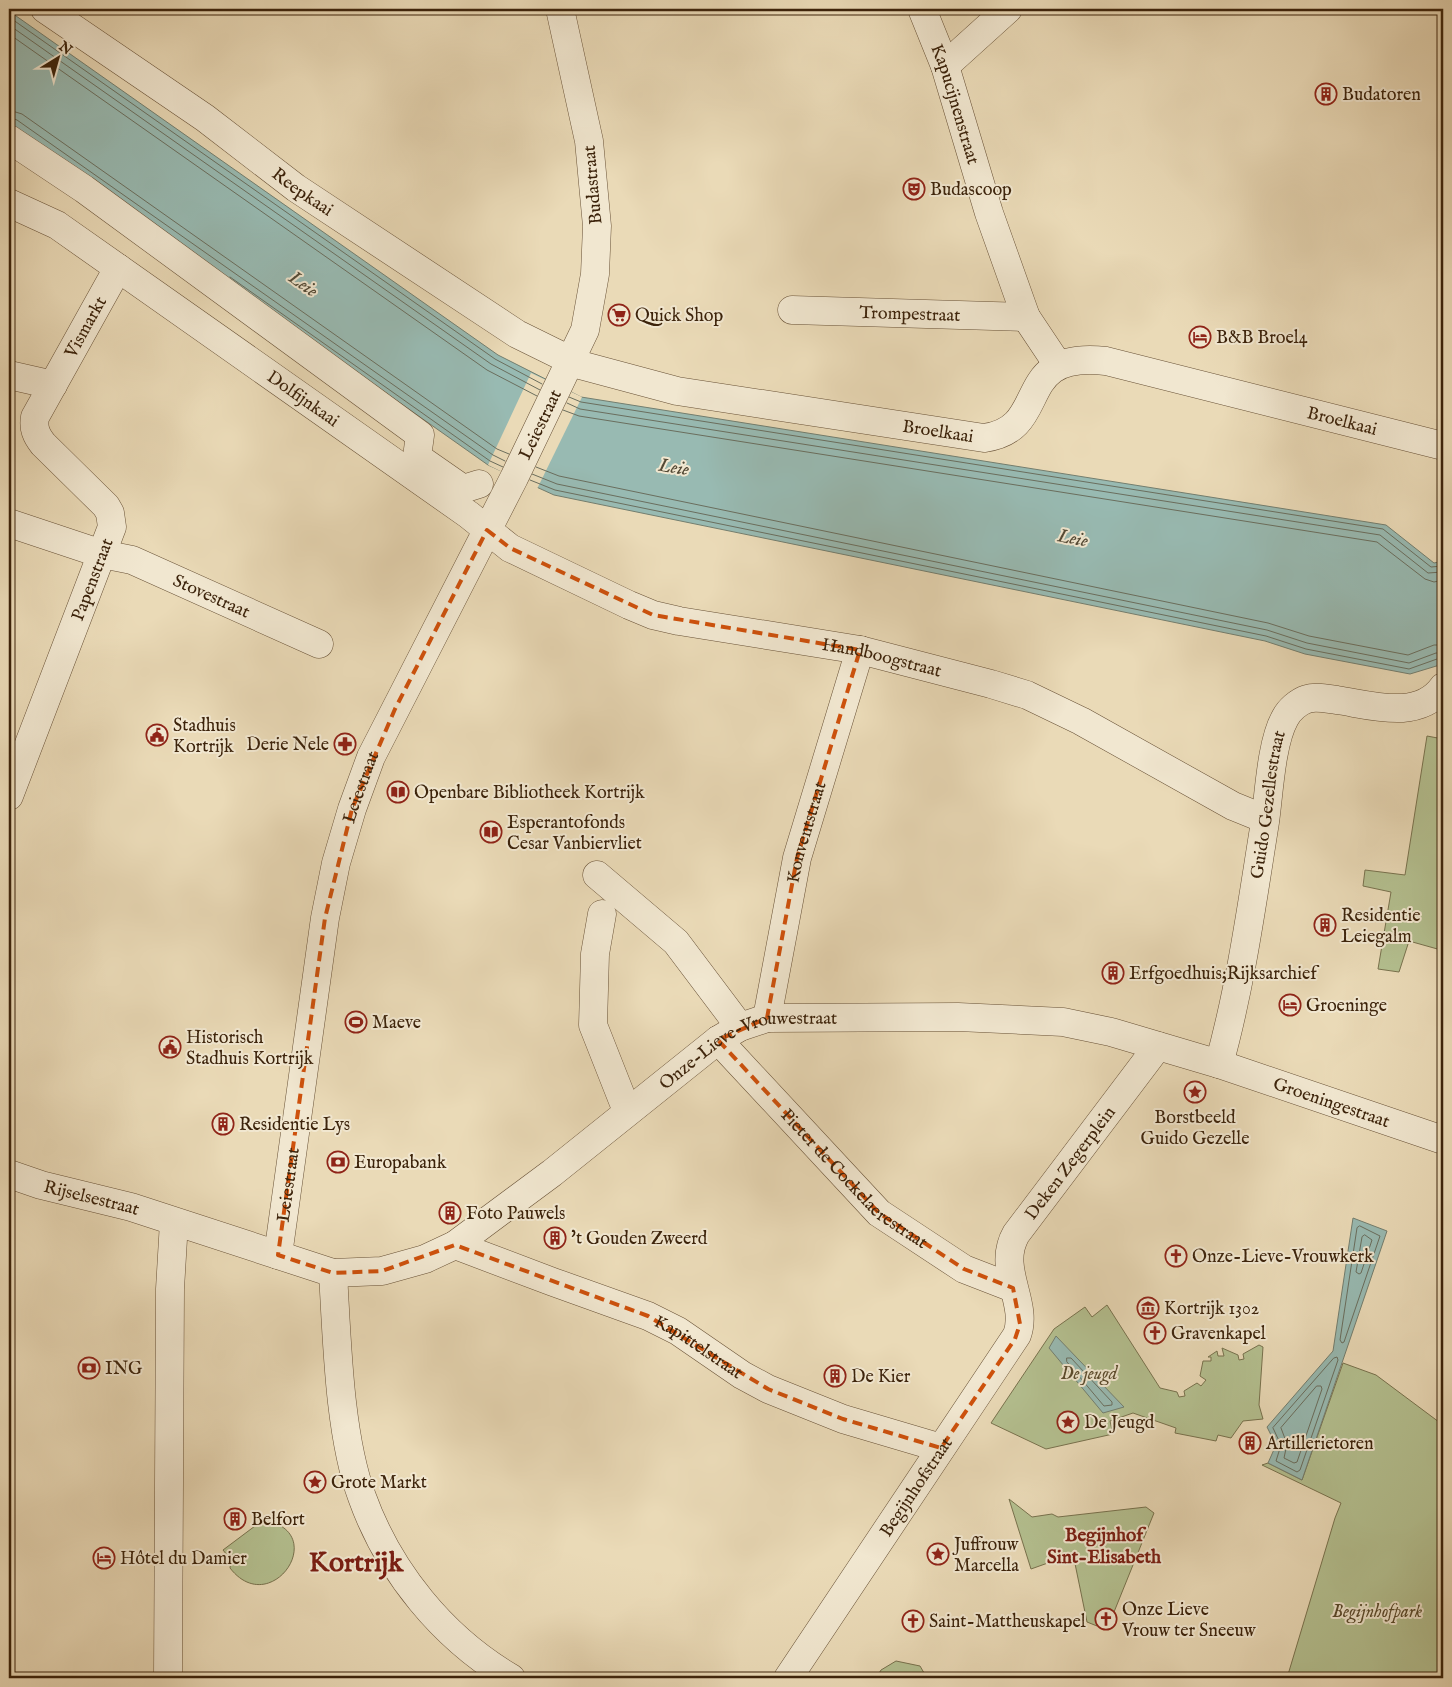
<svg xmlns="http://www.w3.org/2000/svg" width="1452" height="1687" font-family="'IM FELL English',serif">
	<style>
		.green { fill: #b4c090; stroke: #78724e }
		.water { fill: #98bab2; stroke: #737e6f }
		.pier { fill: #eadab7 }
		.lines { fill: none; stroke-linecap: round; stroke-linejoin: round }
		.shore { stroke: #6a6e5e; stroke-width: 1 }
		.minor-casing { stroke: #685136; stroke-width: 29 }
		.minor { stroke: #f1e7d0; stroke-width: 28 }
		.marked { fill: none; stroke: #ce510c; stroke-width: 4; stroke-dasharray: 10 6; stroke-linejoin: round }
		.labels { text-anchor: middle; stroke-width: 4; stroke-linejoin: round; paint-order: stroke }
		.poi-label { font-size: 18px; fill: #3c230b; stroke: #f1e7d0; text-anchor: start }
		.street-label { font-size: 18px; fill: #3c230b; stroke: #f1e7d0 }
		.park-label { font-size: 18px; font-style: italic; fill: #5a4a2c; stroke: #f1e7d0 }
		.water-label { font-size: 19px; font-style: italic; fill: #534935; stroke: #f1e7d0 }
		.neighbourhood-label { font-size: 19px; font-weight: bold; fill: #7a1f14; stroke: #f1e7d0 }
		.town-label { font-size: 28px; font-weight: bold; fill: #7a1f14; stroke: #f1e7d0 }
	</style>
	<rect width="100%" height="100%" fill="#eadab7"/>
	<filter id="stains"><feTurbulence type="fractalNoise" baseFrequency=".004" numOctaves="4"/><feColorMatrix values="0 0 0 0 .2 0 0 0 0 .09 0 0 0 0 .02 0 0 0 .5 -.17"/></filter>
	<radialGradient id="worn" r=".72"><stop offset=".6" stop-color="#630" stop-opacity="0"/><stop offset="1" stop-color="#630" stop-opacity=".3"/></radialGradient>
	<g class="green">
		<path d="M 1427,736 L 1443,739 L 1443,961 L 1439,960 L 1441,950 L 1409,941 L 1399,972 L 1378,969 L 1391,892 L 1363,886 L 1365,870 L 1405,875 Z"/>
		<path d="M 1107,1305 L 1160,1388 L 1177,1392 L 1179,1397 L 1185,1396 L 1184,1391 L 1197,1383 L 1201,1386 L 1206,1380 L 1200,1376 L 1203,1361 L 1211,1361 L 1211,1357 L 1208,1357 L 1217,1351 L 1218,1356 L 1224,1356 L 1222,1348 L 1238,1355 L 1239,1360 L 1244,1359 L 1243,1354 L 1259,1345 L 1263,1347 L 1259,1405 L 1263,1419 L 1243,1421 L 1231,1438 L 1218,1435 L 1216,1441 L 1175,1433 L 1176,1428 L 1133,1413 L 1110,1421 L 1113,1434 L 1046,1449 L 991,1423 L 1054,1329 L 1085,1307 L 1092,1317 Z"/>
		<path d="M 1343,1363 L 1376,1375 L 1443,1425 L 1443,1678 L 1287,1678 L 1335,1518 L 1341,1503 L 1262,1465 L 1268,1463 L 1302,1480 Z"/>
		<path d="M 1009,1499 L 1032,1517 L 1052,1514 L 1058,1517 L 1146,1507 L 1154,1513 L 1114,1612 L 1104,1609 L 1097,1626 L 1087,1622 L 1073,1554 L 1031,1569 Z"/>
		<path d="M 263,1520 C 332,1531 271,1621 230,1568 L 231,1560 L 223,1550 Z"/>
		<path d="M 896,1661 L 920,1666 L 927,1678 L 876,1678 L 881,1670 Z"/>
	</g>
	<g class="water">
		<path d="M 9,11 L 498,355 L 581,397 L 1386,525 L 1434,563 L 1443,561 L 1443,664 L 1410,674 L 1305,654 L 1265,641 L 554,495 L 488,465 L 9,127 Z"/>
		<path d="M 1353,1218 L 1387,1231 L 1302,1480 L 1268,1463 L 1276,1445 L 1267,1427 L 1333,1351 Z"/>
		<path d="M 1056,1336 L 1124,1407 L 1103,1413 L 1049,1348 Z"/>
	</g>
	<g class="pier">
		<path d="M 531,373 L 582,397 L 537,489 L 488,465 Z"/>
		<path d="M 1443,561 L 1443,664 L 1439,663 L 1441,562 Z"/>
	</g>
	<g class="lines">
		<g class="shore">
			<path d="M 9,17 L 495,359 L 542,384"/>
			<path d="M 9,25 L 491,364 L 540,390"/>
			<path d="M 9,34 L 487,370 L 537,396"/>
			<path d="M 9,110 L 22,114 L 497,449 L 509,454"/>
			<path d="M 9,117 L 17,120 L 493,455 L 505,461"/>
			<path d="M 230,277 L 490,461 L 503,467"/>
			<path d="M 569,397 L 581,402 L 1383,529 L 1431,567 L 1443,566"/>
			<path d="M 567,403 L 580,409 L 1380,535 L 1428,573 L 1443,572"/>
			<path d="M 563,410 L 579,416 L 1377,542 L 1425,579 L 1434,582 L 1443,580"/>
			<path d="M 536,467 L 559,476 L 1268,623 L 1309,636 L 1408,655 L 1434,645 L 1443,645"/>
			<path d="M 532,474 L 557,484 L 1267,630 L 1307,643 L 1409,663 L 1436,653 L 1443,653"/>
			<path d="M 530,480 L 555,490 L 1266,636 L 1306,649 L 1409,669 L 1437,659 L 1443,659"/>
			<path d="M 1360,1226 L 1380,1236 L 1344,1342 L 1342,1343 L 1340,1340 L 1357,1228 Z"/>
			<path d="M 1365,1235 L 1372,1240 L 1361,1273 L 1359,1274 L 1356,1272 L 1362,1237 Z"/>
			<path d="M 1067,1358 L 1071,1358 L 1112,1402 L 1112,1405 L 1104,1406 L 1067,1362 Z"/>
			<path d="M 1334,1358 L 1337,1357 L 1338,1360 L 1300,1470 L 1297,1472 L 1276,1461 L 1281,1445 L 1273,1428 Z"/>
			<path d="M 1317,1386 L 1321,1386 L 1322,1389 L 1297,1462 L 1294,1463 L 1284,1458 L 1287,1444 L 1281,1428 Z"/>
		</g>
		<g class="minor-casing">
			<g id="minor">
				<path id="s1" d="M 45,9 L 205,118 L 296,188 L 517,334 L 580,365 L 677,391 L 984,438 C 1053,429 1010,350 1106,361 L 1443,446"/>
				<path id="s2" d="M 922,9 L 945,66 L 989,213 L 1026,317 L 1058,365"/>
				<path d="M 945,66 L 1008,9"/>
				<path d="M 9,139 L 84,189 L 420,435 L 417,457 L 463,489 L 479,484"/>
				<path id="s3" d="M 9,203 L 57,225 L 469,515 L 510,548 L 629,605 L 653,615 L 679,621 L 860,650 L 991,684 L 1027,695 L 1081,721 L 1233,806 L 1265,819"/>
				<path id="s4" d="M 792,310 L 1026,317"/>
				<path d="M 9,375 L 53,385"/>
				<path id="s5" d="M 9,523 L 102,554 L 132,560 L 319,644"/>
				<path id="s6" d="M 9,796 L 112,527 L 110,513 L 106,506 L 43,444 C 36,435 33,428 35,417 L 118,268"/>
				<path d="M 597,875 L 676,942 L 740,1027"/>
				<path d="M 602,914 L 595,954 L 593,1025 L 623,1101 L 629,1109"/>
				<path id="s7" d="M 767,1018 L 797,858 L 860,650"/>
				<path id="s8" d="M 718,1040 L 879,1213 L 964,1269 L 1013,1288"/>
				<path id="s9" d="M 1219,1064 C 1241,985 1252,903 1265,822 C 1269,794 1271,743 1285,718 C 1289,710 1298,702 1307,699 C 1316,696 1328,699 1337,700 C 1371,705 1419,721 1443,687"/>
				<path id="s10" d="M 9,1174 L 41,1185 L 131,1207 L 333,1273 L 382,1271 L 425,1259 L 455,1245 L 552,1173 L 718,1040 L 740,1027 L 767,1018 L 958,1017 L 1063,1022 L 1111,1032 L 1219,1064 L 1443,1140"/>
				<path id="s11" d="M 455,1245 L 553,1282 L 648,1316 L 678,1331 L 742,1375 L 768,1389 L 843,1419 L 941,1448"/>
				<path id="s12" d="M 278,1255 L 325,918 L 336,863 L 352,809 L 371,757 L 514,478 L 585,330 L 595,274 L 597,226 L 589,141 L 560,9"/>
				<path d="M 333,1273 C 337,1340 339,1435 362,1497 C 389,1572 443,1638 511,1678"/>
				<path d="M 168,1678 L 170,1289 L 174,1222"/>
				<path id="s13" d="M 788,1678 L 1017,1335 C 1029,1302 996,1269 1016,1234 L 1158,1046"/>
			</g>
		</g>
		<use href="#minor" class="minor"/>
	</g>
	<path class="marked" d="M 487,530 L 510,548 L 653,615 L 860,650 L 797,858 L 767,1018 L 718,1040 L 879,1213 L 964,1269 L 1013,1288 L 1020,1324 L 1015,1339 L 941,1448 L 843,1419 L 768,1389 L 648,1316 L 455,1245 L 382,1271 L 333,1273 L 278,1255 L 325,918 L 352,809 L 395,709 Z"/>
	<defs>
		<g id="building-ring" transform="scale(1.125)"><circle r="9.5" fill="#f1e7d0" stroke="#8f2418" stroke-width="1.5"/><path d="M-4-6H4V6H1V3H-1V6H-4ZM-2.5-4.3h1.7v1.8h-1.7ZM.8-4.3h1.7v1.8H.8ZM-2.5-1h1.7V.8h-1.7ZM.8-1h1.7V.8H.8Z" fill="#8f2418"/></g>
		<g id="theatre-ring" transform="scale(1.125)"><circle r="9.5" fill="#f1e7d0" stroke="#8f2418" stroke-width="1.5"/><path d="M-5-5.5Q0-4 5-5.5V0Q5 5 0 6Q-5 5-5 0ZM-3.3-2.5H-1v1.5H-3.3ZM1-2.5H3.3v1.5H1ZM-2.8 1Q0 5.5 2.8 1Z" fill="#8f2418"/></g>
		<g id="supermarket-ring" transform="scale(1.125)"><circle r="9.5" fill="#f1e7d0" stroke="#8f2418" stroke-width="1.5"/><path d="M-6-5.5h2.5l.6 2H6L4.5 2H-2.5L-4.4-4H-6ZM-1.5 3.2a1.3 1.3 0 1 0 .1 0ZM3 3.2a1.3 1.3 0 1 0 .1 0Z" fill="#8f2418"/></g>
		<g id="hotel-ring" transform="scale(1.125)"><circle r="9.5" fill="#f1e7d0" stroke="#8f2418" stroke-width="1.5"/><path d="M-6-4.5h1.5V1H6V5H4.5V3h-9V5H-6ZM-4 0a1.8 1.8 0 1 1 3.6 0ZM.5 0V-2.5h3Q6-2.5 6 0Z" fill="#8f2418"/></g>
		<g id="civic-ring" transform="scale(1.125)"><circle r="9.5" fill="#f1e7d0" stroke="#8f2418" stroke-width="1.5"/><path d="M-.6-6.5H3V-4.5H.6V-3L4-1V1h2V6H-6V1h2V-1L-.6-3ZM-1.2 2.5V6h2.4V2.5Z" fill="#8f2418"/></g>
		<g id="pharmacy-ring" transform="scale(1.125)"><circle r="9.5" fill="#f1e7d0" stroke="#8f2418" stroke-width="1.5"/><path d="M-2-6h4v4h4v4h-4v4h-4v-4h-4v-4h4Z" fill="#8f2418"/></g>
		<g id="library-ring" transform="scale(1.125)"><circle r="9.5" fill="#f1e7d0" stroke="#8f2418" stroke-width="1.5"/><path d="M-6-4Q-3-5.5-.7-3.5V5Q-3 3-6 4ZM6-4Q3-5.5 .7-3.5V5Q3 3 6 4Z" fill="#8f2418"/></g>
		<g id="stadium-ring" transform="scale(1.125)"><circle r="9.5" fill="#f1e7d0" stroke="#8f2418" stroke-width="1.5"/><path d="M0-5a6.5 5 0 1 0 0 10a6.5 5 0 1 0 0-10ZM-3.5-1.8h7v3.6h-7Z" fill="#8f2418"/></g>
		<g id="sight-ring" transform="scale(1.125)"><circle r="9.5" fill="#f1e7d0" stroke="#8f2418" stroke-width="1.5"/><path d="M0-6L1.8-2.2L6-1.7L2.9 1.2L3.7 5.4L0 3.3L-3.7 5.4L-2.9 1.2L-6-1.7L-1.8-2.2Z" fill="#8f2418"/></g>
		<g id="bank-ring" transform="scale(1.125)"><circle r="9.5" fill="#f1e7d0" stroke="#8f2418" stroke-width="1.5"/><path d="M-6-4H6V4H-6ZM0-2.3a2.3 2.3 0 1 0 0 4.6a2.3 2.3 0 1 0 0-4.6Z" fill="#8f2418"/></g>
		<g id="church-ring" transform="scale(1.125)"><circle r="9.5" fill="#f1e7d0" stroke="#8f2418" stroke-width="1.5"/><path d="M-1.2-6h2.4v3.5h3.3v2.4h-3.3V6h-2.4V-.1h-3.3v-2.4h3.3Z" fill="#8f2418"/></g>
		<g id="museum-ring" transform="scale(1.125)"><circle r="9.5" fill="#f1e7d0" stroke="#8f2418" stroke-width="1.5"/><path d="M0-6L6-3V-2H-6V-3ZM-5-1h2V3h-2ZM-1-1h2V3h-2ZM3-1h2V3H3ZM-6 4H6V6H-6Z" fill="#8f2418"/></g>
	</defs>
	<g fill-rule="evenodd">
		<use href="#building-ring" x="1326" y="94"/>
		<use href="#theatre-ring" x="914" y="189"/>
		<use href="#supermarket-ring" x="619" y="315"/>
		<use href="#hotel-ring" x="1200" y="337"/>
		<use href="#civic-ring" x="157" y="735"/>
		<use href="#pharmacy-ring" x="345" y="744"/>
		<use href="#library-ring" x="398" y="792"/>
		<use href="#library-ring" x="491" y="832"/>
		<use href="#building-ring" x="1325" y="925"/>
		<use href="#building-ring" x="1113" y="973"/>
		<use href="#hotel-ring" x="1290" y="1005"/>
		<use href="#stadium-ring" x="356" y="1022"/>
		<use href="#civic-ring" x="170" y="1047"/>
		<use href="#sight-ring" x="1195" y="1092"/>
		<use href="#building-ring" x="223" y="1124"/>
		<use href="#bank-ring" x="338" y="1162"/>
		<use href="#building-ring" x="450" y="1213"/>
		<use href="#building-ring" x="555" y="1238"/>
		<use href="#church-ring" x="1176" y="1256"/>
		<use href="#museum-ring" x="1148" y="1308"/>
		<use href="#church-ring" x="1155" y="1333"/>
		<use href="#bank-ring" x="89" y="1368"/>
		<use href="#building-ring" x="835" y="1376"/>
		<use href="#sight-ring" x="1068" y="1422"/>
		<use href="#building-ring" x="1250" y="1443"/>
		<use href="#sight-ring" x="315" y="1482"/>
		<use href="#building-ring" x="235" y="1519"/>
		<use href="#sight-ring" x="938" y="1554"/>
		<use href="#hotel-ring" x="104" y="1558"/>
		<use href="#church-ring" x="1106" y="1619"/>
		<use href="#church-ring" x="913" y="1621"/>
	</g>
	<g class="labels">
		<g class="poi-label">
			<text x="1342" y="100">Budatoren</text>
			<text x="930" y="195">Budascoop</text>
			<text x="635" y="321">Quick Shop</text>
			<text x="1216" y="343">B&amp;B Broel4</text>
			<text x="173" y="731">Stadhuis<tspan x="173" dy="21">Kortrijk</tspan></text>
			<text x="329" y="750" text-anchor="end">Derie Nele</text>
			<text x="414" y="798">Openbare Bibliotheek Kortrijk</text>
			<text x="507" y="828">Esperantofonds<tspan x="507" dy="21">Cesar Vanbiervliet</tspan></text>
			<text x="1341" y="921">Residentie<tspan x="1341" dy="21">Leiegalm</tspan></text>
			<text x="1129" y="979">Erfgoedhuis;Rijksarchief</text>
			<text x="1306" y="1011">Groeninge</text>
			<text x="372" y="1028">Maeve</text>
			<text x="186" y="1043">Historisch<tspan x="186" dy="21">Stadhuis Kortrijk</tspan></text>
			<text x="1195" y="1123" text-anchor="middle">Borstbeeld<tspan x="1195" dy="21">Guido Gezelle</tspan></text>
			<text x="239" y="1130">Residentie Lys</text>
			<text x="354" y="1168">Europabank</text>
			<text x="466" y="1219">Foto Pauwels</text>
			<text x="571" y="1244">'t Gouden Zweerd</text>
			<text x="1192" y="1262">Onze-Lieve-Vrouwkerk</text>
			<text x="1164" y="1314">Kortrijk 1302</text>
			<text x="1171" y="1339">Gravenkapel</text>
			<text x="105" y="1374">ING</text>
			<text x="851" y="1382">De Kier</text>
			<text x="1084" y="1428">De Jeugd</text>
			<text x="1266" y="1449">Artillerietoren</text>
			<text x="331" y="1488">Grote Markt</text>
			<text x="251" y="1525">Belfort</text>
			<text x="954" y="1550">Juffrouw<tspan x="954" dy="21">Marcella</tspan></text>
			<text x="120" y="1564">Hôtel du Damier</text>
			<text x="1122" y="1615">Onze Lieve<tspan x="1122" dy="21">Vrouw ter Sneeuw</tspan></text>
			<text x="929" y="1627">Saint-Mattheuskapel</text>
		</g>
		<g class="street-label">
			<text dy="6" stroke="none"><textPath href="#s2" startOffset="101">Kapucijnenstraat</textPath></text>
			<text transform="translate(592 185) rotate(-95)" y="6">Budastraat</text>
			<text dy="6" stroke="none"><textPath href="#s1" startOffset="316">Reepkaai</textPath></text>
			<text dy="6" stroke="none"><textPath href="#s4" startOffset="118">Trompestraat</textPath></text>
			<text dy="6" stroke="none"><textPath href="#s6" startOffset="531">Vismarkt</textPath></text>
			<text dy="6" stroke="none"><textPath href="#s3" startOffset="354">Dolfijnkaai</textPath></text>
			<text dy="6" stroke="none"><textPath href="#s1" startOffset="1455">Broelkaai</textPath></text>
			<text dy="6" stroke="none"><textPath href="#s12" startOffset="881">Leiestraat</textPath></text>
			<text dy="6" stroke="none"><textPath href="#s1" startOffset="1008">Broelkaai</textPath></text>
			<text dy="6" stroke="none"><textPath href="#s6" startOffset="232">Papenstraat</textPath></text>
			<text dy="6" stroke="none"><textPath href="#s5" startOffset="216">Stovestraat</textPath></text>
			<text dy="6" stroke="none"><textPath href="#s3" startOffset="1000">Handboogstraat</textPath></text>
			<text dy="6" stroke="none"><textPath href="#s12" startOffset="476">Leiestraat</textPath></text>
			<text dy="6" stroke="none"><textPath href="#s9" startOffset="264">Guido Gezellestraat</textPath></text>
			<text dy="6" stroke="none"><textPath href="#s7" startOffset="190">Konventstraat</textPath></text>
			<text dy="6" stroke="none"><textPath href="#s10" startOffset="825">Onze-Lieve-Vrouwestraat</textPath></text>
			<text dy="6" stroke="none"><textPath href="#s10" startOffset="1430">Groeningestraat</textPath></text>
			<text dy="6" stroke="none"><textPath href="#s13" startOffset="605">Deken Zegerplein</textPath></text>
			<text dy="6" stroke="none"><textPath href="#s8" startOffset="195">Pieter de Cockelaerestraat</textPath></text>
			<text dy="6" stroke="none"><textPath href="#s12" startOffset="71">Leiestraat</textPath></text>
			<text dy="6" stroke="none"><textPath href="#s10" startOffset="86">Rijselsestraat</textPath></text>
			<text dy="6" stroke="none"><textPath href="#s11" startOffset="265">Kapittelstraat</textPath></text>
			<text dy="6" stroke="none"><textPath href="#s13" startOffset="230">Begijnhofstraat</textPath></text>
		</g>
		<g class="park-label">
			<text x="1089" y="1379">De jeugd</text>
			<text x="1377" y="1617">Begijnhofpark</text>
		</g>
		<g class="water-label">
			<text transform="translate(304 283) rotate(35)" y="7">Leie</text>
			<text transform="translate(674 466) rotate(9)" y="7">Leie</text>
			<text transform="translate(1073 537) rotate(11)" y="7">Leie</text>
		</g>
		<g class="neighbourhood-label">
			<text x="1104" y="1541">Begijnhof<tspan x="1104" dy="22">Sint-Elisabeth</tspan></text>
		</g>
		<g class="town-label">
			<text x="356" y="1571">Kortrijk</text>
		</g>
	</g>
	<rect width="1452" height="1687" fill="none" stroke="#eadab7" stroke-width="30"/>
	<rect x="10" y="10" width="1432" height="1667" fill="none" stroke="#3c230b" stroke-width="2.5"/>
	<rect x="15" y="15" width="1422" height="1657" fill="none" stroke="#3c230b"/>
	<g transform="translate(58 58) rotate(37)" stroke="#f1e7d0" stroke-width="4" paint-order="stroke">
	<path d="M0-4L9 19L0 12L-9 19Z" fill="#3c230b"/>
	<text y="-8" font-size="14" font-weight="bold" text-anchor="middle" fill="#3c230b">N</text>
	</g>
	<rect width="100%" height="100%" filter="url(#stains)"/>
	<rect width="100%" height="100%" fill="url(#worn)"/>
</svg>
